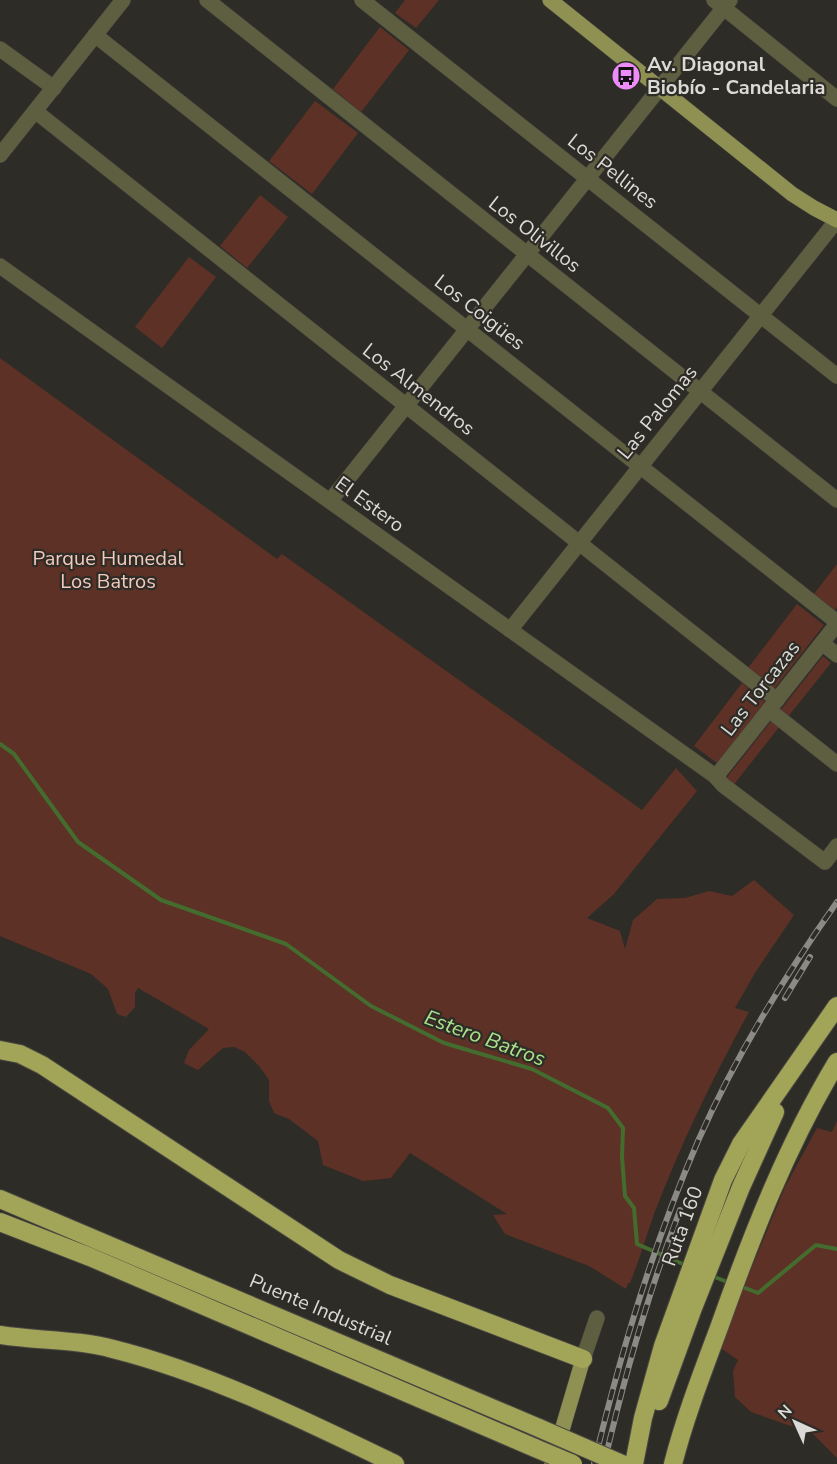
<svg xmlns="http://www.w3.org/2000/svg" width="837" height="1464" font-family="'Nunito Sans',sans-serif">
	<style>
		.green { fill: #5d3125 }
		.lines { fill: none; stroke-linecap: round; stroke-linejoin: round }
		.stream { stroke: #456c2f; stroke-width: 4 }
		.minor-casing { stroke: #4a4842; stroke-width: 16 }
		.major-casing { stroke: #4a4842; stroke-width: 16 }
		.highway-casing { stroke: #4a4842; stroke-width: 20 }
		.minor { stroke: #5e5f41; stroke-width: 15 }
		.major { stroke: #8f9152; stroke-width: 15 }
		.highway { stroke: #a2a558; stroke-width: 18 }
		.rail-casing { stroke: #8c8a85; stroke-width: 6 }
		.rail { stroke: #2e2c26; stroke-width: 4; stroke-dasharray: 11; stroke-linecap: butt }
		.highway-bridge-casing { stroke: #4a4842; stroke-width: 20; stroke-linecap: butt }
		.highway-bridge { stroke: #a2a558; stroke-width: 18 }
		.labels { text-anchor: middle; stroke-width: 4.5; stroke-linejoin: round; paint-order: stroke }
		.poi-label { font-size: 20px; font-weight: bold; fill: #dcdad6; stroke: #2e2c26; text-anchor: start }
		.street-label { font-size: 20px; fill: #dcdad6; stroke: #2e2c26 }
		.park-label { font-size: 20px; fill: #f4c9bc; stroke: #2e2c26 }
		.water-label { font-size: 21px; font-style: italic; fill: #a9e28b; stroke: #2e2c26 }
	</style>
	<rect width="100%" height="100%" fill="#2e2c26"/>
	<g class="green">
		<path d="M 405,0 L 439,0 L 416,28 L 395,13 Z"/>
		<path d="M 380,27 L 409,50 L 361,112 L 333,89 Z"/>
		<path d="M 315,101 L 358,133 L 312,194 L 269,161 Z"/>
		<path d="M 260,195 L 288,217 L 247,268 L 220,246 Z"/>
		<path d="M 189,257 L 216,277 L 162,348 L 135,327 Z"/>
		<path d="M 0,358 L 277,559 L 282,554 L 642,810 L 676,768 L 697,791 L 614,894 L 587,918 L 620,931 L 625,949 L 633,920 L 657,899 L 685,898 L 709,891 L 732,896 L 754,880 L 794,915 L 755,973 L 735,1008 L 749,1012 C 713,1077 681,1144 654,1214 C 646,1237 639,1261 630,1283 L 628,1283 L 626,1289 L 589,1266 L 505,1234 L 493,1215 L 507,1214 L 410,1153 L 391,1178 L 363,1181 L 323,1165 L 318,1141 L 289,1119 L 274,1113 L 269,1101 L 269,1080 L 259,1066 L 245,1052 L 234,1047 L 223,1048 L 198,1070 L 184,1063 L 189,1050 L 209,1029 L 138,988 L 135,993 L 135,1007 L 126,1017 L 117,1014 L 108,989 L 91,974 L 0,936 Z"/>
		<path d="M 837,564 L 837,607 L 835,610 L 814,594 Z"/>
		<path d="M 797,604 L 824,625 L 774,689 L 748,668 Z"/>
		<path d="M 823,656 L 831,663 L 787,718 L 779,712 Z"/>
		<path d="M 742,683 L 765,702 L 717,763 L 694,746 Z"/>
		<path d="M 772,720 L 780,726 L 732,787 L 724,781 Z"/>
		<path d="M 837,1121 L 837,1458 L 807,1428 L 802,1430 L 751,1412 L 735,1397 L 733,1371 L 738,1360 L 719,1347 L 785,1187 L 817,1128 L 832,1132 Z"/>
	</g>
	<g class="lines">
		<g class="stream">
			<path d="M 0,744 L 14,754 L 78,842 L 161,900 L 286,944 L 371,1006 L 444,1043 L 532,1069 L 608,1108 L 623,1128 L 622,1157 L 625,1196 L 634,1208 L 637,1244 L 685,1265"/>
			<path d="M 712,1276 L 730,1283"/>
			<path d="M 740,1286 L 758,1293 L 816,1245 L 837,1249"/>
		</g>
		<g class="minor-casing">
			<g id="minor">
				<path d="M 207,0 L 837,500"/>
				<path d="M 362,0 L 837,376"/>
				<path d="M 714,0 L 837,99"/>
				<path d="M 95,35 L 837,622"/>
				<path d="M 0,49 L 54,88"/>
				<path d="M 35,111 L 777,700"/>
				<path d="M 0,155 L 123,0"/>
				<path d="M 0,266 L 715,776 L 723,785 L 825,862 L 837,846"/>
				<path d="M 330,501 L 730,0"/>
				<path d="M 510,630 L 837,220"/>
				<path d="M 822,643 L 837,655"/>
				<path d="M 769,710 L 837,764"/>
				<path d="M 715,776 L 718,774 L 837,624"/>
				<path d="M 583,1359 L 597,1318"/>
			</g>
		</g>
		<g class="major-casing">
			<g id="major">
				<path d="M 550,0 L 792,194 L 814,208 L 837,220"/>
				<path d="M 552,1464 L 583,1359"/>
			</g>
		</g>
		<g class="highway-casing">
			<g id="highway">
				<path d="M 0,1050 L 20,1054 L 42,1065 L 339,1260 L 390,1285 L 583,1359"/>
				<path d="M 0,1199 L 539,1428"/>
				<path d="M 0,1222 L 90,1257 L 535,1448"/>
				<path d="M 0,1335 C 38,1341 76,1339 113,1349 C 209,1373 306,1421 395,1464"/>
				<path d="M 659,1401 L 693,1308 L 741,1187 L 775,1112"/>
				<path d="M 634,1464 L 643,1418 L 663,1346 L 723,1180 L 741,1144 L 837,1006"/>
				<path d="M 673,1464 C 685,1417 703,1371 720,1325 C 752,1235 787,1145 837,1062"/>
			</g>
		</g>
		<use href="#minor" class="minor"/>
		<use href="#major" class="major"/>
		<use href="#highway" class="highway"/>
		<g class="rail-casing">
			<g id="rail">
				<path d="M 785,998 L 810,957"/>
				<path d="M 594,1464 C 620,1354 653,1245 698,1141 C 735,1057 784,977 837,902"/>
				<path d="M 604,1464 C 624,1378 648,1293 680,1210"/>
			</g>
		</g>
		<use href="#rail" class="rail"/>
		<g class="highway-bridge-casing">
			<g id="highway-bridge">
				<path d="M 539,1428 L 622,1464"/>
				<path d="M 535,1448 L 573,1464"/>
			</g>
		</g>
		<use href="#highway-bridge" class="highway-bridge"/>
	</g>
	<defs>
		<g id="bus-disc" transform="scale(1.5)"><circle r="9.5" fill="#ed8cf9" stroke="#2e2c26"/><path d="M-5-6H5V4H4V6H2V4H-2V6H-4V4H-5ZM-3.5-4V0h7V-4ZM-3.5 1.2v1.5H-2V1.2ZM2 1.2v1.5H3.5V1.2Z" fill="#111"/></g>
	</defs>
	<g fill-rule="evenodd">
		<use href="#bus-disc" x="626" y="76"/>
	</g>
	<g class="labels">
		<g class="poi-label">
			<text x="647" y="71">Av. Diagonal<tspan x="647" dy="23">Biobío - Candelaria</tspan></text>
		</g>
		<g class="street-label">
			<text transform="translate(613 171) rotate(38)" y="7">Los Pellines</text>
			<text transform="translate(535 234) rotate(38)" y="7">Los Olivillos</text>
			<text transform="translate(480 312) rotate(38)" y="7">Los Coigües</text>
			<text transform="translate(419 389) rotate(38)" y="7">Los Almendros</text>
			<text transform="translate(657 412) rotate(-51)" y="7">Las Palomas</text>
			<text transform="translate(370 504) rotate(36)" y="7">El Estero</text>
			<text transform="translate(760 688) rotate(-52)" y="7">Las Torcazas</text>
			<text transform="translate(682 1226) rotate(-70)" y="7">Ruta 160</text>
			<text transform="translate(321 1309) rotate(23)" y="7">Puente Industrial</text>
		</g>
		<g class="park-label">
			<text x="108" y="565">Parque Humedal<tspan x="108" dy="23">Los Batros</tspan></text>
		</g>
		<g class="water-label">
			<text transform="translate(485 1038) rotate(20)" y="7">Estero Batros</text>
		</g>
	</g>
	<g transform="translate(795 1422) rotate(315)" stroke="#2e2c26" stroke-width="4.5" paint-order="stroke">
	<path d="M0-4.5L10 22L0 15L-10 22Z" fill="#dcdad6"/>
	<text y="-9" font-size="16" font-weight="bold" text-anchor="middle" fill="#dcdad6">N</text>
	</g>
</svg>
